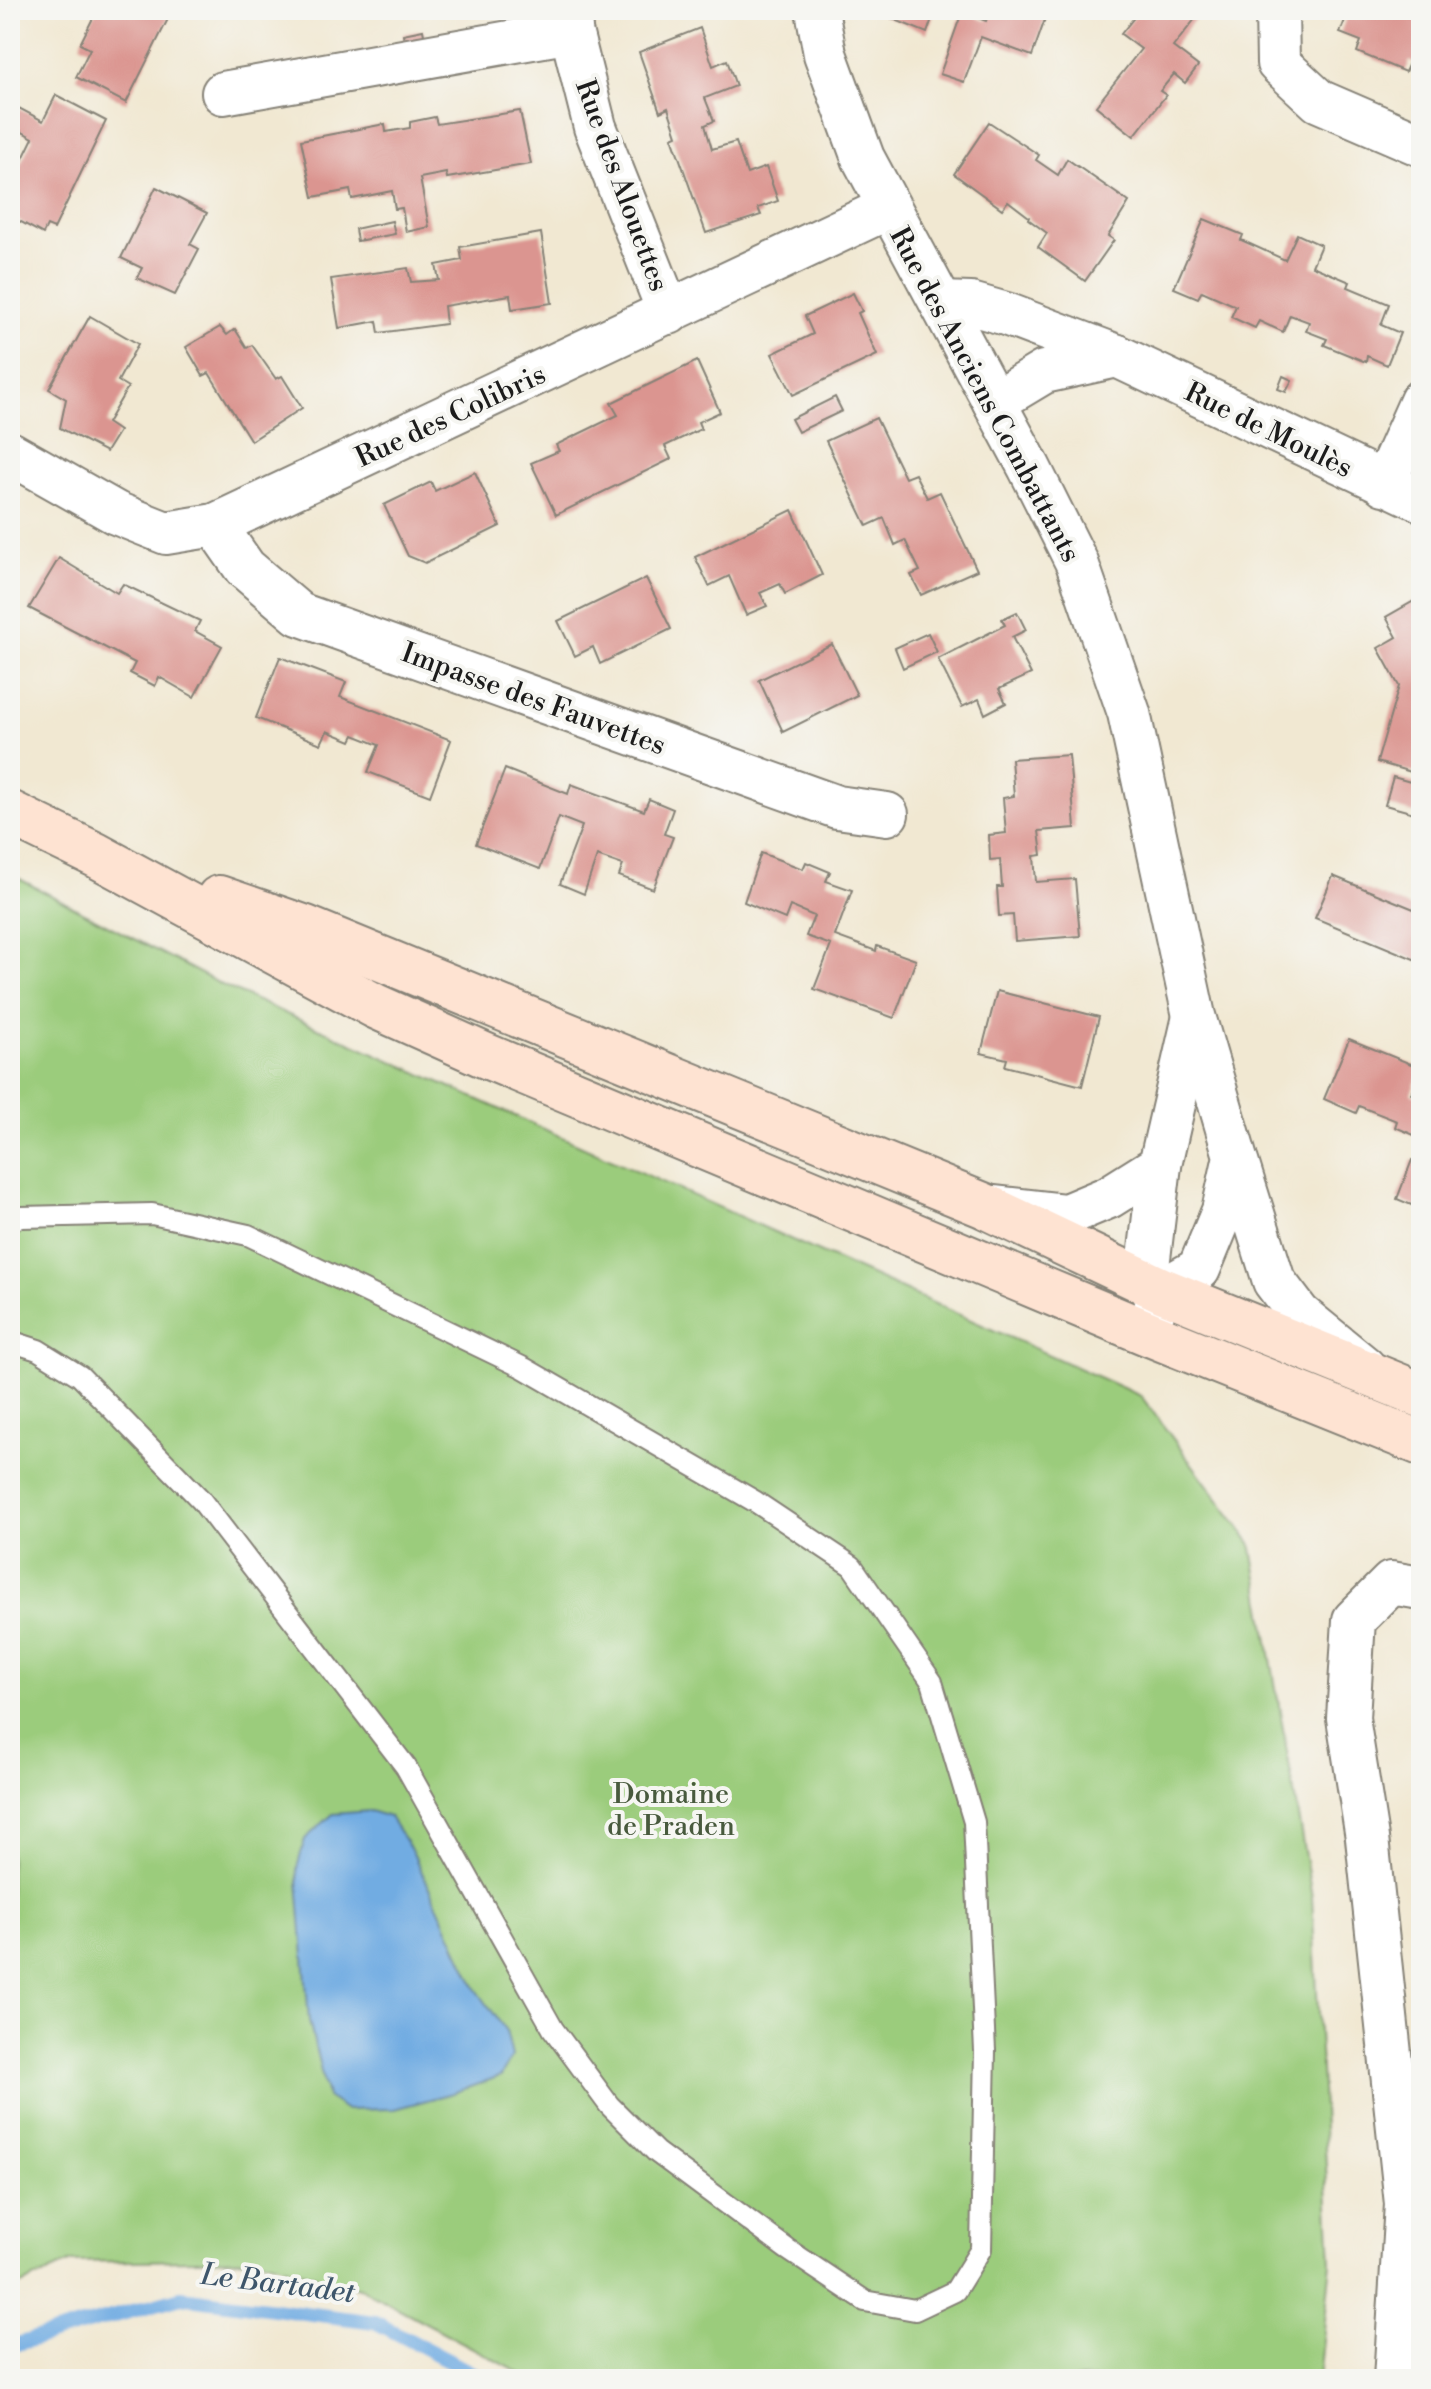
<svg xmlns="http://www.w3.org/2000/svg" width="1431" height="2389" font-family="'Libre Bodoni',serif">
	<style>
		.green { fill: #9bcc7b; stroke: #5c744c; stroke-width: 2 }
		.water { fill: #71ace2; stroke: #46647f; stroke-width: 2 }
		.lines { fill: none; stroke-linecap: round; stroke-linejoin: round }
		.stream { stroke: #71ace2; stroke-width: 14 }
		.building { fill: #db9590 }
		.lane-casing { stroke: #868277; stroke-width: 24 }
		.street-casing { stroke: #868277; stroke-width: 46 }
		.secondary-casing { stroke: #868277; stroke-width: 48 }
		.lane { stroke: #fff; stroke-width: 20 }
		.street { stroke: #fff; stroke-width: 42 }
		.secondary { stroke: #fee3d2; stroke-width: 44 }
		.labels { text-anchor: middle; stroke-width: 8; stroke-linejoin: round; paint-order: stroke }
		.street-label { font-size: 28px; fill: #1c1c1c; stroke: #f6f6f2 }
		.park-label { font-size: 28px; fill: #485a3d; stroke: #f6f6f2 }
		.water-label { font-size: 30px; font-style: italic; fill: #3e566b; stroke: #f6f6f2 }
	</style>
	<rect width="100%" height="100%" fill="#f6f6f2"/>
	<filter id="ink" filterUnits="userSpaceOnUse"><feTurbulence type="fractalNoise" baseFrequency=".0125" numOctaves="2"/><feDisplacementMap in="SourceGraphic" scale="16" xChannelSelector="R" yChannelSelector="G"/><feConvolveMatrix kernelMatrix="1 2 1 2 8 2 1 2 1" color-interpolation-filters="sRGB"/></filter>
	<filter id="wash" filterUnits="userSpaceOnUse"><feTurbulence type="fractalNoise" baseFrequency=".006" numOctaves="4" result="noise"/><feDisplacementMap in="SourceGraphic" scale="32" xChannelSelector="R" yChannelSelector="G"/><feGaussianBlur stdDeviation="1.8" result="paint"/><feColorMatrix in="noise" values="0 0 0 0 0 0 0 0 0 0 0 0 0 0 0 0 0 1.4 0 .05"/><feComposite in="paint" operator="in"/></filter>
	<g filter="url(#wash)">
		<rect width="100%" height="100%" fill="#f1e8d2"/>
		<path class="green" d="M 10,874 L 224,986 L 1141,1396 L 1251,1543 L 1312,1897 L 1331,2262 L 1319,2379 L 531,2379 L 362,2289 L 260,2259 L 71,2262 L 10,2290 Z"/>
		<path class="water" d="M 370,1811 L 390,1817 L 413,1853 L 475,1987 L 506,2031 L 512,2056 L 501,2076 L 453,2093 L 394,2109 L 347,2110 L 327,2097 L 309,2021 L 297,1868 L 305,1839 L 333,1814 Z"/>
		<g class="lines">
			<path class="stream" d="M 10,2346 L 181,2297 L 375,2322 L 484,2379"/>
		</g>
		<g id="blocks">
			<g class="building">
				<path d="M 97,10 L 161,10 L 170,15 L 126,103 L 76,77 L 90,49 L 80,44 Z"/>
				<path d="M 885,10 L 935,10 L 927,33 L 883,15 Z"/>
				<path d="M 990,10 L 1060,10 L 1059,15 L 1048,11 L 1032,56 L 981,37 L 964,82 L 940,74 L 962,12 L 986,21 Z"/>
				<path d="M 1140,10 L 1202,10 L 1173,47 L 1198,66 L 1185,83 L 1174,74 L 1160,91 L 1166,95 L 1134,136 L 1096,106 L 1141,49 L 1121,34 Z"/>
				<path d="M 1349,10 L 1421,10 L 1421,66 L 1410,61 L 1405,72 L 1357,52 L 1361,41 L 1340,33 Z"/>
				<path d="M 700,28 L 713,66 L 727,60 L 736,86 L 705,98 L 714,121 L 705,125 L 712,149 L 736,142 L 747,174 L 766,167 L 778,201 L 758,208 L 761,215 L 706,233 L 672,137 L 677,135 L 668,108 L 660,112 L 639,52 Z"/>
				<path d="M 423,30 L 425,40 L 404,44 L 403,34 Z"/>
				<path d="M 56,95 L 106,121 L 54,229 L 47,226 L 43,234 L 10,216 L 13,208 L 10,207 L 10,185 L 33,138 L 10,125 L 19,108 L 43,121 Z"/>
				<path d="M 520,111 L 531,164 L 447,178 L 446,173 L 420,178 L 429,227 L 406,232 L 402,208 L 395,209 L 392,191 L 352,199 L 350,190 L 313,197 L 301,140 L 385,124 L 386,132 L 410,128 L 410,122 L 435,117 L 437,124 Z"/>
				<path d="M 989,122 L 1039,155 L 1036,160 L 1058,175 L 1067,159 L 1129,202 L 1108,236 L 1114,240 L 1085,281 L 1038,247 L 1047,233 L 1028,219 L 1029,217 L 1008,201 L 1002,209 L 954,174 Z"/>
				<path d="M 156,187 L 207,213 L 190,244 L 199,249 L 175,295 L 137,278 L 142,268 L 121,258 Z"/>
				<path d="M 1204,219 L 1243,235 L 1241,240 L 1285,260 L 1297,234 L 1321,245 L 1312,266 L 1350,282 L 1348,287 L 1389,304 L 1381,325 L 1400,333 L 1387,365 L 1367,356 L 1366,362 L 1324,345 L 1327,339 L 1306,331 L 1309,322 L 1290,315 L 1283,332 L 1259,321 L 1255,328 L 1231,317 L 1236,306 L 1202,291 L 1198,298 L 1174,288 Z"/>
				<path d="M 392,221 L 395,234 L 357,241 L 355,229 Z"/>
				<path d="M 541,233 L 552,303 L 512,309 L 510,295 L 444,306 L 446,324 L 379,333 L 377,321 L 339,328 L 331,279 L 408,268 L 411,282 L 439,280 L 436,265 L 462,260 L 460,247 Z"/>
				<path d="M 10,285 L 19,295 L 10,304 Z"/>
				<path d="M 853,293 L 862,311 L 858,313 L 877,355 L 793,395 L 772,354 L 813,334 L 805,316 Z"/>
				<path d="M 90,316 L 138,344 L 118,381 L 128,387 L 107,423 L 119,431 L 106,452 L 60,428 L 66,399 L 49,389 Z"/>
				<path d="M 220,327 L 227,335 L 235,329 L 247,348 L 252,345 L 276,379 L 282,376 L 302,408 L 251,441 L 209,373 L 203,376 L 186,347 Z"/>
				<path d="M 697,361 L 720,412 L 698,422 L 701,429 L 665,446 L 671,459 L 556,515 L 531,463 L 559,451 L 556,445 L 618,415 L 611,403 Z"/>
				<path d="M 1283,376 L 1292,380 L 1286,392 L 1278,389 Z"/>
				<path d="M 835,397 L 842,411 L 798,432 L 791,419 Z"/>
				<path d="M 876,418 L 905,478 L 915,474 L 927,498 L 940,492 L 977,570 L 921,595 L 911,575 L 920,571 L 905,540 L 895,545 L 884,518 L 867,526 L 826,441 Z"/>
				<path d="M 475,472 L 500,526 L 425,563 L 408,556 L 384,505 L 431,482 L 435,491 Z"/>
				<path d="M 792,510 L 822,575 L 785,594 L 780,584 L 760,593 L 767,606 L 746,615 L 729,576 L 709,586 L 695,557 Z"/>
				<path d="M 59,558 L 117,593 L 123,584 L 200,621 L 195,631 L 222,646 L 194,697 L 159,677 L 155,686 L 130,673 L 135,663 L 29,608 Z"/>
				<path d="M 646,578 L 671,629 L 600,664 L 593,647 L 575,656 L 558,621 Z"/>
				<path d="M 1421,597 L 1421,775 L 1377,762 L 1399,686 L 1378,648 L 1397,637 L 1386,617 Z"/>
				<path d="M 1017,612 L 1026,630 L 1012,637 L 1031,674 L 999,689 L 1006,703 L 985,714 L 979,699 L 962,707 L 938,659 L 1005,625 L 1002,619 Z"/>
				<path d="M 928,633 L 937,652 L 903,668 L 895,648 Z"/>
				<path d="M 832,644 L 857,695 L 783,732 L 759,680 Z"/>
				<path d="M 280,657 L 346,682 L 340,697 L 451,740 L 430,796 L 368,772 L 379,745 L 354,735 L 351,741 L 327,731 L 321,744 L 256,718 Z"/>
				<path d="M 1069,755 L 1075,828 L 1039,831 L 1042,855 L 1034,856 L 1036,882 L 1075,879 L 1080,936 L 1015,941 L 1013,915 L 999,916 L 997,887 L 1002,887 L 1000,859 L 990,860 L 989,835 L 1006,833 L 1003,798 L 1014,796 L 1011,759 Z"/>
				<path d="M 505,769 L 568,794 L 571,784 L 644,811 L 649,799 L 673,809 L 664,834 L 673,837 L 653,889 L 619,876 L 623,865 L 597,856 L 584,894 L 560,884 L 582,826 L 559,817 L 540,869 L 476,844 Z"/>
				<path d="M 1393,777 L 1421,785 L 1421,815 L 1385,805 Z"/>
				<path d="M 761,853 L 803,869 L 806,862 L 830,872 L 826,881 L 852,890 L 835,936 L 876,951 L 877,946 L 916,960 L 894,1018 L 814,989 L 831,945 L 806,936 L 814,916 L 790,906 L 785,919 L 744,902 Z"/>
				<path d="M 1333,876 L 1421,912 L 1421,962 L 1315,918 Z"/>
				<path d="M 997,991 L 1099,1017 L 1082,1086 L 1005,1066 L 1007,1059 L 981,1053 Z"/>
				<path d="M 1349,1039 L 1421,1068 L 1411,1094 L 1421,1098 L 1421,1138 L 1395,1127 L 1397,1121 L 1359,1106 L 1356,1113 L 1324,1099 Z"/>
				<path d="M 1412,1160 L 1421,1163 L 1421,1209 L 1397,1199 Z"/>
			</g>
		</g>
	</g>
	<g filter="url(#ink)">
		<use href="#blocks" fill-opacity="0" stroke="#868277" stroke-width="2"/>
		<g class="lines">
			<g class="lane-casing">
				<path id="lane" d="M 10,1220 L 21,1217 L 152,1214 L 248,1235 L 524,1368 L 756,1502 L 852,1566 L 932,1682 L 974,1822 L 985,2051 L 981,2249 L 955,2291 L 915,2310 L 865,2301 L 787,2249 L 656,2152 L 609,2105 L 553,2029 L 406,1767 L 201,1500 L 80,1376 L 38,1350 L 10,1341"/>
			</g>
			<g class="street-casing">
				<g id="street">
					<path d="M 570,10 L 571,31 L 595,127 L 669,313"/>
					<path d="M 817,10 L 825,54 L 863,158 L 1029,467 L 1077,563 L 1129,713 L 1194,1016 L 1235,1156 L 1223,1211 L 1199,1269 L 1162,1290 L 1145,1332"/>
					<path d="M 1277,10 L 1278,63 L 1319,101 L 1421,145"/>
					<path d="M 223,93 L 571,31"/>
					<path d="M 941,303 L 971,304 L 1006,314 L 1117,356 L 1421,500"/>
					<path d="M 994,402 L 1044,372 L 1117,356"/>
					<path d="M 10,453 L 116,513 L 166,533 L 215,525 L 888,208"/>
					<path d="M 1384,484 L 1421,401"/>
					<path d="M 215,525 L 245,568 L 299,614 L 837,807 L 887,814"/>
					<path d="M 1237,1162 L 1274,1281 L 1299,1314 L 1364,1367"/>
					<path d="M 1160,1165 L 1148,1267 L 1162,1290"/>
					<path d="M 995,1207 L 1066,1215 L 1109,1197 L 1160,1165 L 1193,1021"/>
					<path d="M 1395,2379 L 1406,2204 L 1367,1838 L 1348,1718 L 1354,1620 L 1391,1583 L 1421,1588"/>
				</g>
			</g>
			<g class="secondary-casing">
				<g id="secondary">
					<path d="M 10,813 L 96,855 L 375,1006 L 484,1055 L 1145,1332 L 1421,1443"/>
					<path d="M 219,898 L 306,928 L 983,1205 L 1162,1290 L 1421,1395"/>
				</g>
			</g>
			<use href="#lane" class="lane"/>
			<use href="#street" class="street"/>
			<use href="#secondary" class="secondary"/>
		</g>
	</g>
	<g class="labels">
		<g class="street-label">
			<text transform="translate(623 185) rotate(70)" y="10">Rue des Alouettes</text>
			<text transform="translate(986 394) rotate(62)" y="10">Rue des Anciens Combattants</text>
			<text transform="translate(450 415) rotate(-25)" y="10">Rue des Colibris</text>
			<text transform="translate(1269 429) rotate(26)" y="10">Rue de Moulès</text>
			<text transform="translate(534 698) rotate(20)" y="10">Impasse des Fauvettes</text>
		</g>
		<g class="park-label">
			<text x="671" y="1803">Domaine<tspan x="671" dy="32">de Praden</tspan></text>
		</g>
		<g class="water-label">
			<text transform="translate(278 2283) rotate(7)" y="10">Le Bartadet</text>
		</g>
	</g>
	<rect width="1431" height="2389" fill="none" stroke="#f6f6f2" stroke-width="40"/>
</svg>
